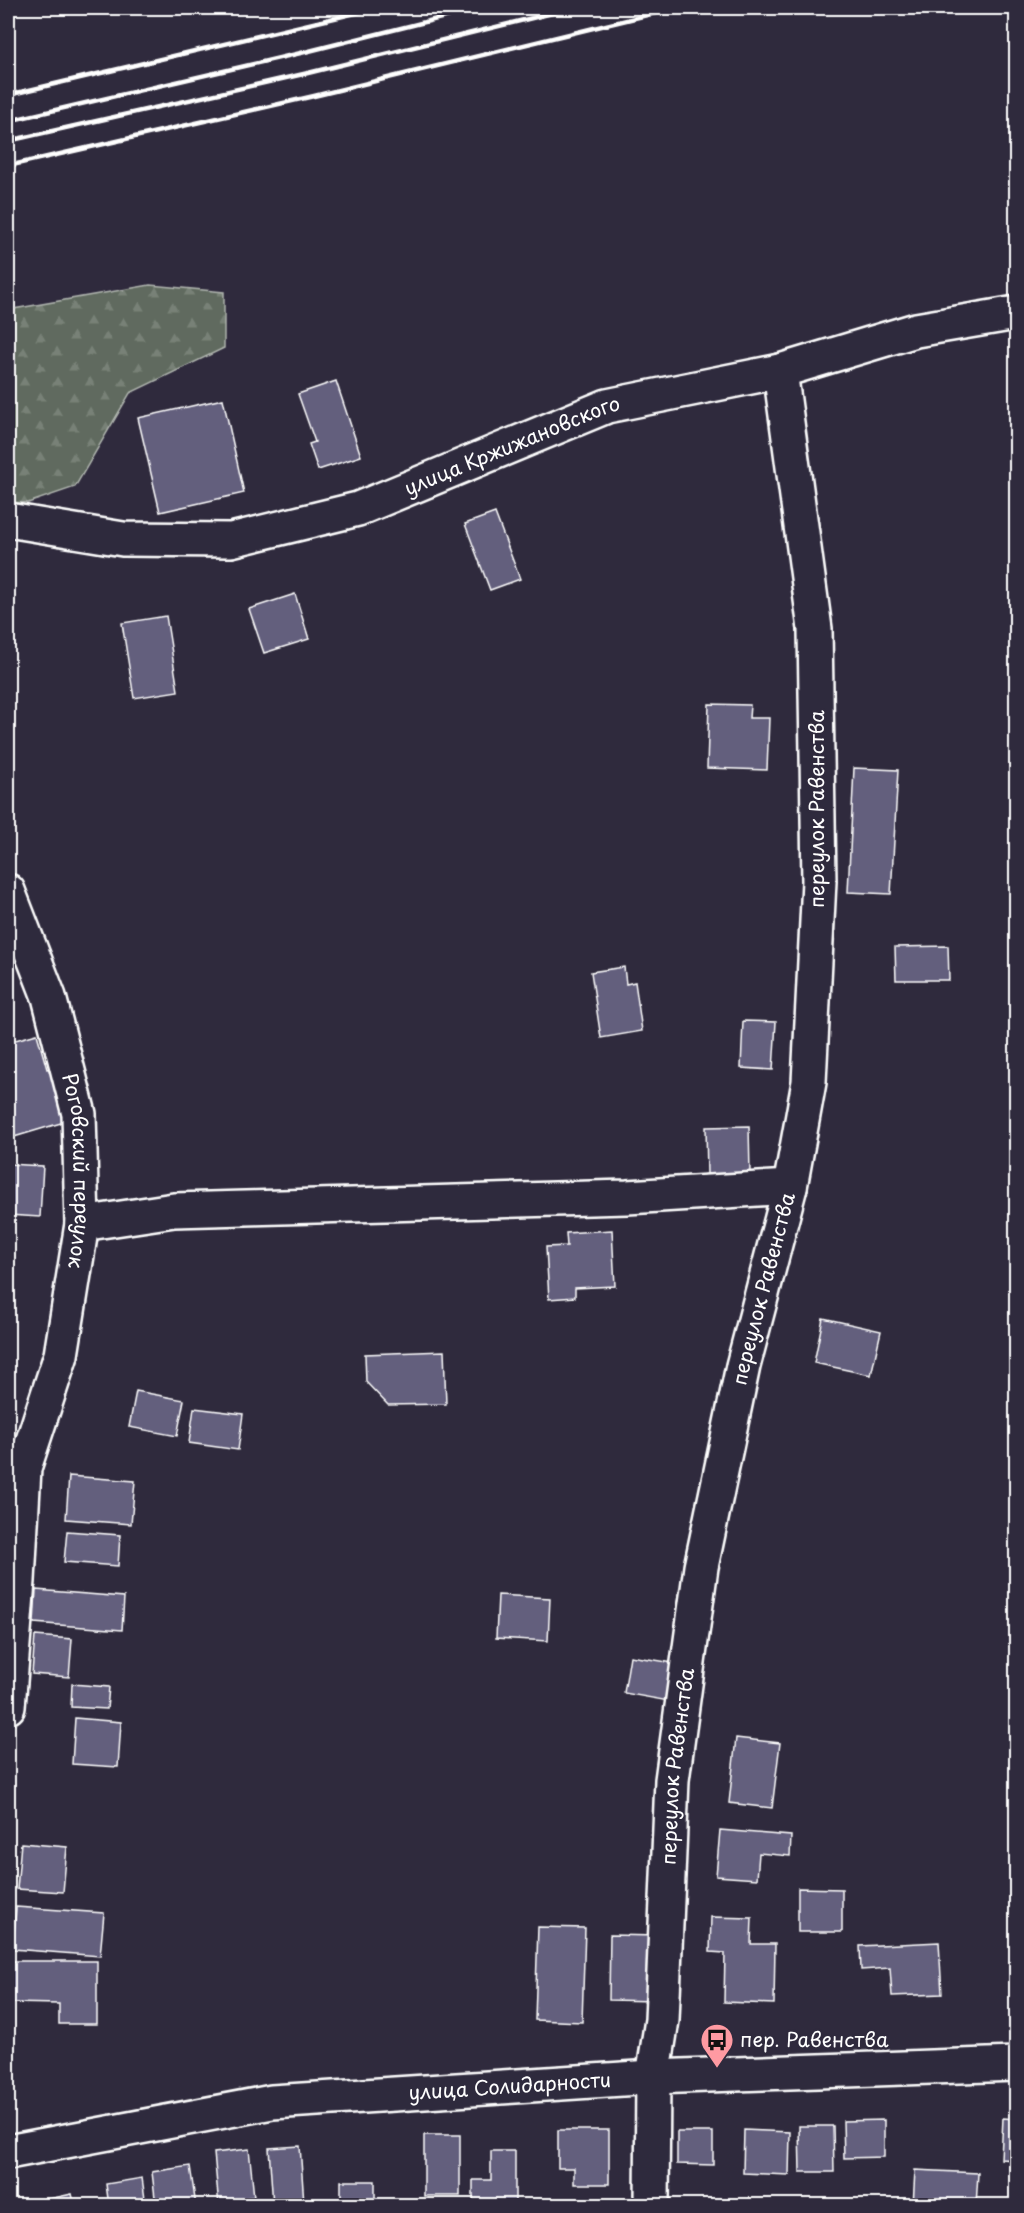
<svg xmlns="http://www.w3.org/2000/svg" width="1024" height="2213" font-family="'Playpen Sans',sans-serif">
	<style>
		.forest { fill: url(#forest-firs); stroke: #b0b5af; stroke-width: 1.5 }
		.building { fill: #645f7d; stroke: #fff; stroke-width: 1.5 }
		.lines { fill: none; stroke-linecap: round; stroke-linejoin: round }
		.minor-casing { stroke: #fff; stroke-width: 38 }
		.minor { stroke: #2f2a3d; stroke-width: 33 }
		.rail { stroke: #fff; stroke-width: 4.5 }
		.labels { text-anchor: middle; stroke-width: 4.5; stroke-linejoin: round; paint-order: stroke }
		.street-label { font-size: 20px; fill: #fff; stroke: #2f2a3d }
		.poi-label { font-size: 20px; fill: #fff; stroke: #2f2a3d; text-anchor: start }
	</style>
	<defs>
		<pattern id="forest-firs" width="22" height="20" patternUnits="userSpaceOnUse" patternTransform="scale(1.5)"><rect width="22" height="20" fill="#606b5f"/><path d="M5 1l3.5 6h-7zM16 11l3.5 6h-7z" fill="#788177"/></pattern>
	</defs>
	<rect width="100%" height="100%" fill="#2f2a3d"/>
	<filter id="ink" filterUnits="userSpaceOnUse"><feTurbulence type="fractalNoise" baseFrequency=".0167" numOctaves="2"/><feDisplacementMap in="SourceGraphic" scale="12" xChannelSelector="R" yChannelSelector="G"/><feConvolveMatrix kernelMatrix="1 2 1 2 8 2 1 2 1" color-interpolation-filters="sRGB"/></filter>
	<g filter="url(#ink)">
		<path class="forest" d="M 150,285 L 224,292 L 224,348 L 130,393 L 75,487 L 28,503 L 8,502 L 8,310 Z"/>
		<g class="building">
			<path d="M 336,381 L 361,456 L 318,470 L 309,444 L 315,442 L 298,394 Z"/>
			<path d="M 223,399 L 244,493 L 160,512 L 138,418 Z"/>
			<path d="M 495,513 L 520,579 L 490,590 L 465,524 Z"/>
			<path d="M 295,594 L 309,639 L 264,653 L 249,609 Z"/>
			<path d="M 166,616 L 178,691 L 134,698 L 122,623 Z"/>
			<path d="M 709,704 L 750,705 L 749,718 L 769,718 L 767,770 L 707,768 Z"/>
			<path d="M 854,768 L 898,770 L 891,894 L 848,892 Z"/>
			<path d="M 948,946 L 949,980 L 896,980 L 895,947 Z"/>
			<path d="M 624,967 L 626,984 L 635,982 L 642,1031 L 601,1038 L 591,972 Z"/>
			<path d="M 743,1021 L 776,1022 L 773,1070 L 741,1068 Z"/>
			<path d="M 37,1034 L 47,1069 L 56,1066 L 71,1120 L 14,1137 L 8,1114 L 8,1098 L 12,1096 L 8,1080 L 8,1042 Z"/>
			<path d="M 749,1126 L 750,1174 L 707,1175 L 706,1127 Z"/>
			<path d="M 8,1164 L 43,1166 L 40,1217 L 8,1215 Z"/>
			<path d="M 612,1230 L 615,1286 L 575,1288 L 575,1297 L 549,1299 L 546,1247 L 567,1246 L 566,1233 Z"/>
			<path d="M 823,1318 L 881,1331 L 871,1375 L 814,1363 Z"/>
			<path d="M 444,1351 L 446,1404 L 388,1405 L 366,1382 L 365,1354 Z"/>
			<path d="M 136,1391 L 184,1400 L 177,1436 L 129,1427 Z"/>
			<path d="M 194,1408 L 243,1414 L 238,1450 L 189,1443 Z"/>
			<path d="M 69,1476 L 135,1481 L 131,1524 L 66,1519 Z"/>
			<path d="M 67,1531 L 120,1535 L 118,1566 L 64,1562 Z"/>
			<path d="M 36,1590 L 124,1597 L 122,1630 L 34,1623 Z"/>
			<path d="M 498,1595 L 550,1598 L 548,1641 L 496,1638 Z"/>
			<path d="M 35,1636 L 72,1639 L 69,1677 L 32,1674 Z"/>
			<path d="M 630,1656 L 680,1664 L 674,1702 L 624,1693 Z"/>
			<path d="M 72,1684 L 109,1687 L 107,1709 L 71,1707 Z"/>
			<path d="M 75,1718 L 121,1722 L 118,1767 L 72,1764 Z"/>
			<path d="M 736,1738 L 780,1743 L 772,1808 L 729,1803 Z"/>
			<path d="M 720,1830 L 791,1836 L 790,1856 L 759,1853 L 757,1879 L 716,1876 Z"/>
			<path d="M 21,1843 L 67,1847 L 63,1892 L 17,1889 Z"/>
			<path d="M 798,1888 L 842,1889 L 842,1932 L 798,1932 Z"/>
			<path d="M 16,1907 L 104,1913 L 100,1956 L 13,1949 Z"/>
			<path d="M 711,1917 L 752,1918 L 751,1944 L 775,1944 L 774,2004 L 724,2002 L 725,1953 L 710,1952 Z"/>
			<path d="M 538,1927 L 585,1928 L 582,2022 L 535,2020 Z"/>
			<path d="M 610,1935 L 658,1936 L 657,2001 L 609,2000 Z"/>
			<path d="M 939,1942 L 942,1994 L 892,1996 L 890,1968 L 861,1970 L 860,1946 Z"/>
			<path d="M 9,1961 L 97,1961 L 97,2024 L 59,2024 L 59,2004 L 9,2003 Z"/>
			<path d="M 1003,2118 L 1016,2119 L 1016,2160 L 1001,2159 Z"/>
			<path d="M 884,2120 L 884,2157 L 844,2158 L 843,2121 Z"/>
			<path d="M 799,2126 L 833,2126 L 834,2172 L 800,2172 Z"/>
			<path d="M 558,2130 L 609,2130 L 609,2184 L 574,2184 L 574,2168 L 558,2168 Z"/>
			<path d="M 744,2130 L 790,2132 L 789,2175 L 743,2173 Z"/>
			<path d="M 677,2132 L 713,2132 L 713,2165 L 677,2164 Z"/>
			<rect x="424" y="2135" width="36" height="61"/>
			<path d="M 300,2146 L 304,2203 L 273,2205 L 269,2148 Z"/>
			<path d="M 249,2149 L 254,2197 L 244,2198 L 245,2206 L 219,2206 L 214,2153 Z"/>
			<path d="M 491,2151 L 515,2151 L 515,2206 L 473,2206 L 473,2180 L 491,2180 Z"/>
			<path d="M 190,2166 L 196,2206 L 156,2206 L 152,2172 Z"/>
			<path d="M 915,2170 L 978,2173 L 976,2206 L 913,2206 Z"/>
			<path d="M 142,2178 L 146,2206 L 109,2206 L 106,2184 Z"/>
			<rect x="341" y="2181" width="34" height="25"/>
			<path d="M 72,2194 L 75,2206 L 32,2206 L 31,2203 Z"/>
		</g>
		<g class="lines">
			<g class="minor-casing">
				<g id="minor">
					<path id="s1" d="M 8,520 L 123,539 L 231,540 L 358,509 L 607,406 L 780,371 L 916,330 L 1016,313"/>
					<path id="s2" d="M 8,891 L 49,997 L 79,1114 L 82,1224 L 61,1355 L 24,1468 L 18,1581 L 8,1707"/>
					<path d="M 82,1224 L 174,1210 L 627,1197 L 790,1187"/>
					<path id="s3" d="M 8,2152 L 272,2102 L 653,2077 L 1016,2064"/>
					<path id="s4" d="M 652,2206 L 653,2077 L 662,2020 L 672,1780 L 701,1567 L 743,1366 L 790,1187 L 809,1082 L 819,881 L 815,629 L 780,371"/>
				</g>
			</g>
			<use href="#minor" class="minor"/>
			<g class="rail">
				<path d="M 8,95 L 377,8"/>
				<path d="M 8,121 L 305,52 L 481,8"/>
				<path d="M 8,141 L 308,73 L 573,8"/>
				<path d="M 8,166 L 314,96 L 676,8"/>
			</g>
		</g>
	</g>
	<defs>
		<g id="bus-pin" transform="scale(1.725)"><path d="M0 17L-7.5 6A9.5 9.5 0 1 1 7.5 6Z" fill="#ff9aa2" stroke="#2f2a3d"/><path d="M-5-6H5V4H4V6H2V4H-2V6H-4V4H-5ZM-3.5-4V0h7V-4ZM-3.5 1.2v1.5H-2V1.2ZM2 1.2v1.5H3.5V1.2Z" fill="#111"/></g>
	</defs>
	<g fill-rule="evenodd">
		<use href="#bus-pin" x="717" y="2040"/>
	</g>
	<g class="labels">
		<g class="street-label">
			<text dy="7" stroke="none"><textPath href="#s1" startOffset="522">улица Кржижановского</textPath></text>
			<text transform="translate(817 809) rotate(-90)" y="7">переулок Равенства</text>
			<text dy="7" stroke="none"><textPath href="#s2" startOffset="291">Роговский переулок</textPath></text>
			<text dy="7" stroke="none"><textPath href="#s4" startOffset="927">переулок Равенства</textPath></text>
			<text dy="7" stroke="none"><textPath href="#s4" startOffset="441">переулок Равенства</textPath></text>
			<text dy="7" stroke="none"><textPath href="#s3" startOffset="507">улица Солидарности</textPath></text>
		</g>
		<g class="poi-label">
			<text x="740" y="2047">пер. Равенства</text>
		</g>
	</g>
	<rect width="1024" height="2213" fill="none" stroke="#2f2a3d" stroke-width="30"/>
	<rect x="15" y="15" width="994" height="2183" fill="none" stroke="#fff" stroke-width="2" filter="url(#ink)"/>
</svg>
